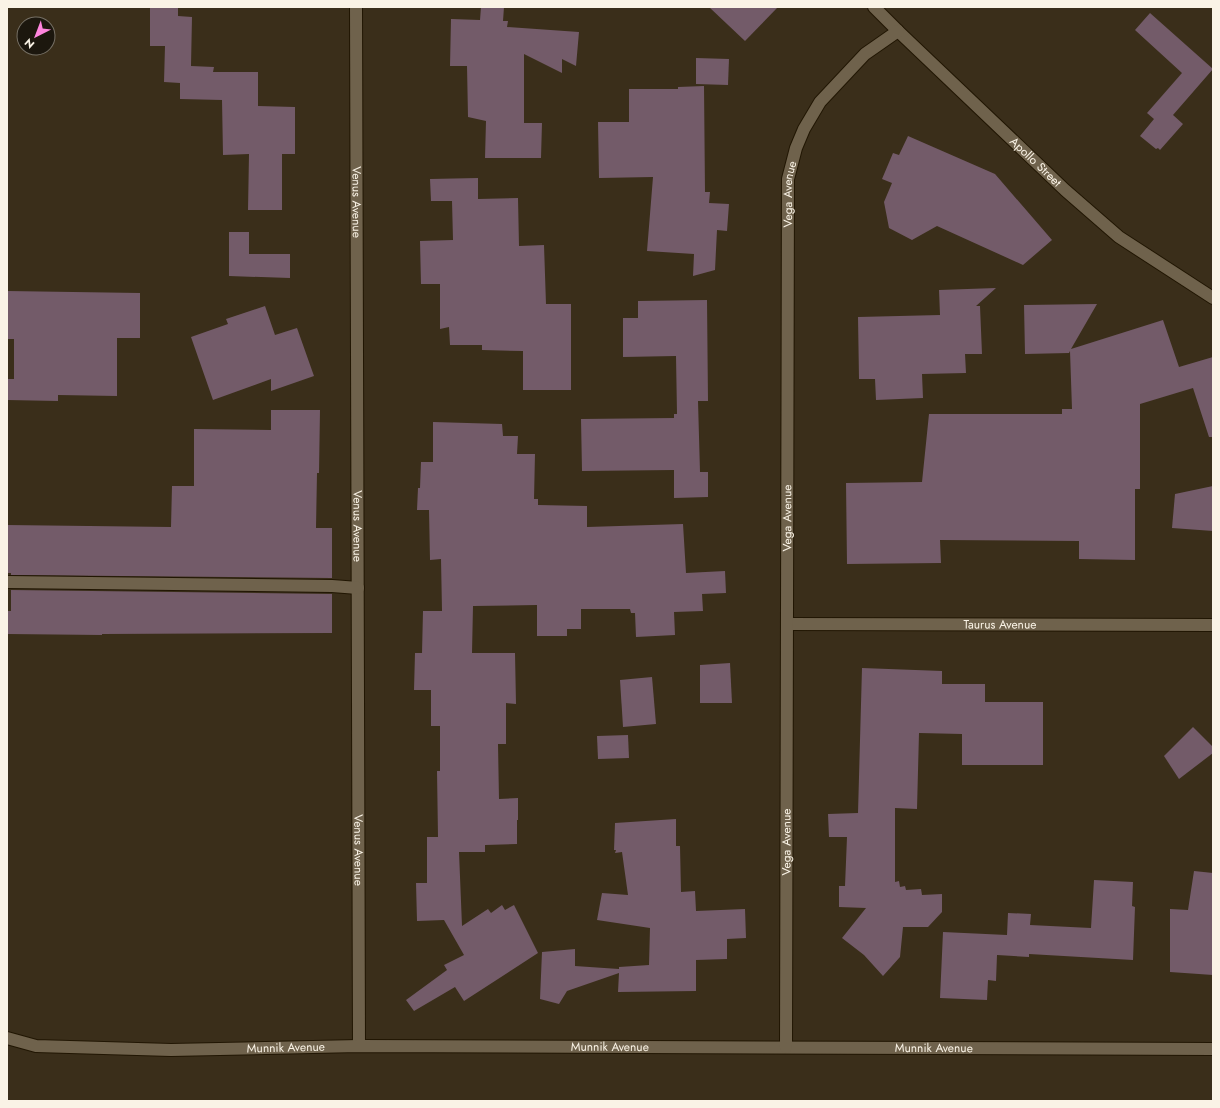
<svg xmlns="http://www.w3.org/2000/svg" width="1220" height="1108" font-family="Jost,sans-serif">
	<style>
		.building { fill: #735b69 }
		.lines { fill: none; stroke-linecap: round; stroke-linejoin: round }
		.street-casing { stroke: #211603; stroke-width: 14 }
		.street { stroke: #6f624c; stroke-width: 12 }
		.labels { text-anchor: middle; stroke-width: 3; stroke-linejoin: round; paint-order: stroke }
		.street-label { font-size: 12px; fill: #faf3e6; stroke: #1c170e }
	</style>
	<rect width="100%" height="100%" fill="#3a2e1a"/>
	<g class="building">
		<path d="M 150,7 L 178,7 L 178,16 L 192,17 L 191,66 L 214,67 L 213,72 L 258,72 L 258,106 L 295,107 L 295,154 L 282,154 L 282,210 L 248,210 L 249,154 L 223,155 L 222,100 L 180,99 L 180,83 L 164,82 L 165,46 L 150,46 Z"/>
		<path d="M 481,7 L 504,7 L 503,21 L 508,21 L 507,27 L 579,32 L 576,66 L 562,59 L 562,73 L 524,54 L 524,123 L 542,123 L 541,158 L 485,158 L 486,121 L 468,117 L 467,66 L 450,66 L 451,19 L 480,20 Z"/>
		<path d="M 709,7 L 778,7 L 745,41 Z"/>
		<path d="M 1150,13 L 1213,69 L 1173,115 L 1183,124 L 1160,150 L 1158,148 L 1156,149 L 1140,136 L 1154,119 L 1147,113 L 1182,73 L 1135,30 Z"/>
		<path d="M 696,58 L 729,59 L 728,85 L 696,84 Z"/>
		<path d="M 704,86 L 705,192 L 710,192 L 709,203 L 729,204 L 727,231 L 717,230 L 715,270 L 693,276 L 694,254 L 647,251 L 653,177 L 599,178 L 598,122 L 629,122 L 629,89 L 678,89 L 678,87 Z"/>
		<path d="M 908,136 L 995,174 L 1052,240 L 1023,265 L 937,226 L 912,240 L 889,228 L 884,202 L 892,183 L 882,179 L 893,153 L 899,155 Z"/>
		<path d="M 478,178 L 478,199 L 518,198 L 519,246 L 544,245 L 546,304 L 571,304 L 571,390 L 523,390 L 523,351 L 482,350 L 482,345 L 450,345 L 449,327 L 440,329 L 440,284 L 421,284 L 420,241 L 453,240 L 452,201 L 431,201 L 430,179 Z"/>
		<path d="M 229,232 L 249,232 L 249,254 L 290,254 L 290,278 L 229,276 Z"/>
		<path d="M 996,288 L 976,306 L 980,306 L 982,354 L 965,354 L 966,373 L 922,374 L 923,398 L 876,400 L 875,379 L 859,379 L 858,317 L 940,315 L 939,290 Z"/>
		<path d="M 7,291 L 140,293 L 140,338 L 117,338 L 117,396 L 58,395 L 58,401 L 7,400 L 7,379 L 14,379 L 14,339 L 7,339 Z"/>
		<path d="M 707,300 L 708,401 L 698,401 L 700,472 L 708,472 L 708,497 L 674,498 L 674,470 L 582,471 L 581,419 L 674,418 L 674,414 L 677,414 L 676,356 L 623,357 L 623,318 L 638,318 L 638,301 Z"/>
		<path d="M 1097,304 L 1071,349 L 1163,320 L 1179,367 L 1213,357 L 1213,437 L 1209,437 L 1193,388 L 1140,404 L 1140,489 L 1135,489 L 1135,560 L 1079,559 L 1079,541 L 940,540 L 941,563 L 847,564 L 846,483 L 922,482 L 929,414 L 1062,414 L 1062,409 L 1072,409 L 1070,351 L 1069,353 L 1025,354 L 1024,305 Z"/>
		<path d="M 265,306 L 275,335 L 297,328 L 314,376 L 271,391 L 271,379 L 213,400 L 191,337 L 228,324 L 226,319 Z"/>
		<path d="M 271,410 L 320,410 L 319,473 L 317,473 L 316,528 L 332,528 L 332,578 L 11,575 L 11,573 L 7,573 L 7,525 L 171,527 L 172,486 L 194,486 L 194,429 L 271,430 Z"/>
		<path d="M 433,422 L 502,424 L 503,436 L 518,436 L 517,454 L 535,454 L 534,499 L 538,499 L 538,505 L 587,506 L 587,527 L 683,524 L 686,573 L 725,571 L 726,593 L 702,594 L 703,611 L 674,612 L 675,635 L 636,637 L 635,613 L 631,613 L 630,609 L 581,609 L 581,629 L 567,629 L 567,636 L 537,636 L 537,605 L 473,606 L 472,653 L 515,653 L 516,704 L 506,703 L 506,744 L 498,744 L 499,799 L 518,798 L 518,820 L 517,820 L 517,844 L 485,845 L 485,852 L 459,852 L 462,926 L 488,909 L 491,913 L 502,905 L 505,910 L 514,905 L 538,953 L 464,1001 L 455,987 L 414,1011 L 406,1000 L 447,970 L 444,965 L 464,955 L 444,920 L 417,921 L 416,883 L 427,883 L 427,837 L 438,837 L 437,771 L 440,771 L 440,726 L 431,726 L 431,690 L 414,690 L 415,653 L 422,653 L 423,611 L 442,611 L 441,559 L 430,560 L 429,510 L 417,510 L 418,488 L 420,488 L 421,462 L 433,462 Z"/>
		<path d="M 1213,486 L 1213,531 L 1172,528 L 1175,494 Z"/>
		<path d="M 11,590 L 332,594 L 332,633 L 102,634 L 102,635 L 7,634 L 7,611 L 11,611 Z"/>
		<path d="M 730,663 L 732,703 L 700,703 L 700,665 Z"/>
		<path d="M 862,668 L 942,671 L 942,684 L 985,684 L 985,702 L 1043,702 L 1043,765 L 962,765 L 962,734 L 919,733 L 917,809 L 895,808 L 895,882 L 899,881 L 900,887 L 905,886 L 906,890 L 921,889 L 922,895 L 942,894 L 942,912 L 928,927 L 903,927 L 900,957 L 883,976 L 864,955 L 842,938 L 866,908 L 839,907 L 839,886 L 845,886 L 847,837 L 829,837 L 828,814 L 858,813 Z"/>
		<path d="M 652,677 L 656,724 L 623,727 L 620,680 Z"/>
		<path d="M 1193,727 L 1213,747 L 1213,753 L 1179,779 L 1164,756 Z"/>
		<path d="M 628,735 L 629,758 L 598,759 L 597,736 Z"/>
		<path d="M 676,819 L 676,846 L 680,846 L 681,892 L 695,891 L 696,911 L 745,909 L 746,938 L 727,939 L 727,959 L 696,960 L 696,991 L 618,992 L 619,973 L 567,991 L 559,1004 L 540,999 L 542,952 L 575,949 L 575,966 L 619,969 L 619,967 L 649,965 L 650,928 L 597,920 L 602,893 L 628,895 L 622,852 L 615,853 L 616,850 L 614,850 L 615,823 Z"/>
		<path d="M 1194,871 L 1213,873 L 1213,975 L 1170,972 L 1170,909 L 1188,910 Z"/>
		<path d="M 1094,880 L 1133,882 L 1132,906 L 1135,907 L 1133,960 L 1029,954 L 1029,957 L 997,955 L 996,981 L 988,980 L 987,1000 L 940,998 L 943,932 L 1007,935 L 1008,913 L 1031,914 L 1030,925 L 1091,928 Z"/>
	</g>
	<g class="lines">
		<g class="street-casing">
			<g id="street">
				<path id="s1" d="M 356,7 L 359,1046"/>
				<path id="s2" d="M 874,7 L 898,31 L 1065,190 L 1119,237 L 1213,298"/>
				<path d="M 7,582 L 332,586 L 358,588"/>
				<path id="s3" d="M 787,624 L 1213,625"/>
				<path id="s4" d="M 7,1038 L 36,1046 L 171,1050 L 359,1046 L 1213,1049"/>
				<path id="s5" d="M 786,1047 L 788,179 L 796,148 L 804,129 L 820,102 L 865,54 L 898,31"/>
			</g>
		</g>
		<use href="#street" class="street"/>
	</g>
	<g class="labels">
		<g class="street-label">
			<text dy="4" stroke="none"><textPath href="#s2" startOffset="224">Apollo Street</textPath></text>
			<text dy="4" stroke="none"><textPath href="#s5" startOffset="853">Vega Avenue</textPath></text>
			<text dy="4" stroke="none"><textPath href="#s1" startOffset="195">Venus Avenue</textPath></text>
			<text dy="4" stroke="none"><textPath href="#s5" startOffset="529">Vega Avenue</textPath></text>
			<text dy="4" stroke="none"><textPath href="#s1" startOffset="519">Venus Avenue</textPath></text>
			<text dy="4" stroke="none"><textPath href="#s3" startOffset="213">Taurus Avenue</textPath></text>
			<text dy="4" stroke="none"><textPath href="#s5" startOffset="205">Vega Avenue</textPath></text>
			<text dy="4" stroke="none"><textPath href="#s1" startOffset="843">Venus Avenue</textPath></text>
			<text dy="4" stroke="none"><textPath href="#s4" startOffset="604">Munnik Avenue</textPath></text>
			<text dy="4" stroke="none"><textPath href="#s4" startOffset="280">Munnik Avenue</textPath></text>
			<text dy="4" stroke="none"><textPath href="#s4" startOffset="928">Munnik Avenue</textPath></text>
		</g>
	</g>
	<rect width="1220" height="1108" fill="none" stroke="#faf3e6" stroke-width="16"/>
	<g transform="translate(36 36) rotate(222)"><circle r="19" fill="#1c170e" stroke="#756f64"/>
	<path d="M0-3L7 15L0 10L-7 15Z" fill="#ff85de"/>
	<text y="-6" font-size="11" font-weight="bold" text-anchor="middle" fill="#faf3e6">N</text>
	</g>
</svg>
